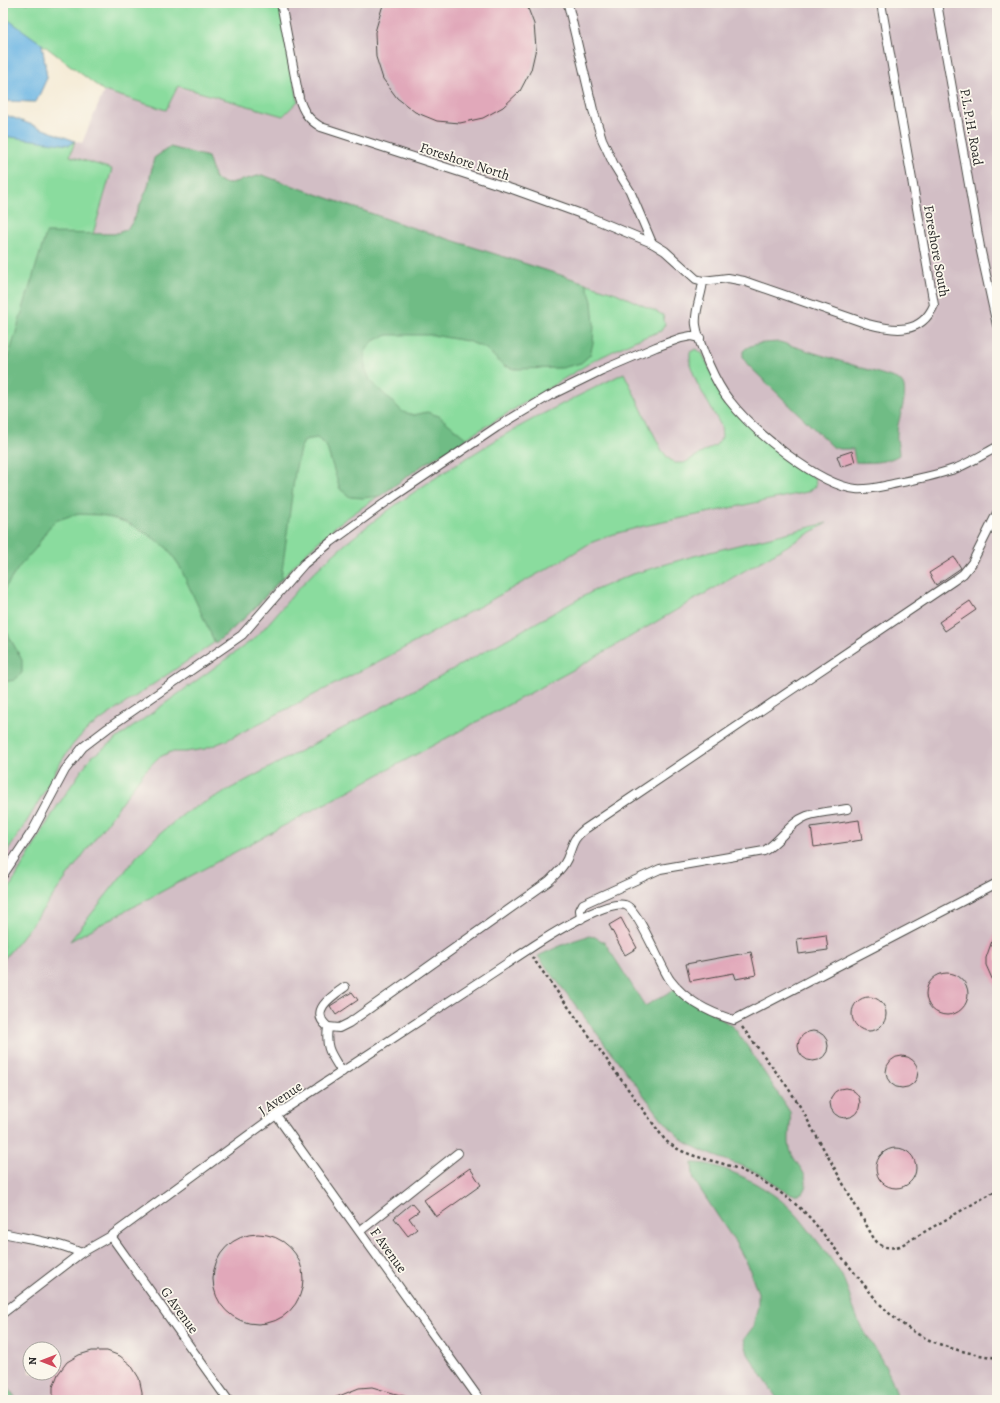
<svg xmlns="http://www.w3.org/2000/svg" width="1000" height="1403" font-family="Alegreya,serif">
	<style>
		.industrial { fill: #d2bec5; fill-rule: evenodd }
		.green { fill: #8adc9e; stroke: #5a8464 }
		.forest { fill: #6fbc85; stroke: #4d7458 }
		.water { fill: #6bb5e4; stroke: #4b7088 }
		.building { fill: #e1a8ba }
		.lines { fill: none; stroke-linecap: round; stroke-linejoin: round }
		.service-casing { stroke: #494844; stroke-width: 10 }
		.path { stroke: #494844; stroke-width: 2.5; stroke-dasharray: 3 3; stroke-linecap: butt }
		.service { stroke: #fff; stroke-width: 8 }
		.labels { text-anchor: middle; stroke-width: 3.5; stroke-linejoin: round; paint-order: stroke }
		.street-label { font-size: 14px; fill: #2b2b2b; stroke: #fbf7ec }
	</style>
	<rect width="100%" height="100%" fill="#fbf7ec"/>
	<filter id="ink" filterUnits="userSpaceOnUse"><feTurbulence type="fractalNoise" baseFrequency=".025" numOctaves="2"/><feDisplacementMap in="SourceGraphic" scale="8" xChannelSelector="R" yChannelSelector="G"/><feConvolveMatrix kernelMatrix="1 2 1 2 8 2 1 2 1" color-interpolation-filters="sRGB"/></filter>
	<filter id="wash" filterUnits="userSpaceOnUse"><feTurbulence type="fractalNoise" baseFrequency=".012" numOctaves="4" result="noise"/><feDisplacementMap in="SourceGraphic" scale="16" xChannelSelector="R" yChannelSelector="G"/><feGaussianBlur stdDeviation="0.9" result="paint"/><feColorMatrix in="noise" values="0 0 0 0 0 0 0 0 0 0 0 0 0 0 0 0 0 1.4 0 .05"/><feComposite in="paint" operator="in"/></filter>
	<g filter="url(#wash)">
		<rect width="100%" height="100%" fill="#f4ead4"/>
		<path class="industrial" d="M 280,3 L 997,3 L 997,1400 L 3,1400 L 3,362 L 75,141 L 82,143 L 104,91 L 166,110 L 178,86 L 283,116 ZM 30,1349 L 54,1349 L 54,1373 L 30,1373 Z"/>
		<g class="green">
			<path d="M 3,3 L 280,3 L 298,101 L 283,116 L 178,86 L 166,110 L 104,91 L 42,44 L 47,78 L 36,102 L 6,101 L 3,107 Z"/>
			<path d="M 3,114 L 75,141 L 70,156 L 112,169 L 93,234 L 114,234 L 126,230 L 132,223 L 148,187 L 154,158 L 170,147 L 208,157 L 215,179 L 227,184 L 262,175 L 404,225 L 616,293 L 653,310 L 663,315 L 665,324 L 661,331 L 634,341 L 593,361 L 426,463 L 337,525 L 306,553 L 252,611 L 227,634 L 89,728 C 65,748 53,777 37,804 C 27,822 15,840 3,858 Z"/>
			<path d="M 696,349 L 702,353 L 727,402 L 806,472 L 815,478 L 816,486 L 807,492 L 644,526 L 614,534 L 590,543 L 561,561 L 410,645 L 227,740 L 205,749 L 185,752 L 170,752 L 158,758 L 144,772 L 27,931 L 3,960 L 3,899 L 56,808 L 90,758 L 255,638 C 279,613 299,585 325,562 C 379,512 443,472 506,434 C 544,412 585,393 624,373 L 661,449 L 668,458 L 675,463 L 684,463 L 716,445 L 722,437 L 721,426 L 697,383 L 690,364 L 690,352 Z"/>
			<path d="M 827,523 L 571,671 L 70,941 L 137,856 L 156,837 L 185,813 L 444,674 L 593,591 L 630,575 L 690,557 Z"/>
		</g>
		<g class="forest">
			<path d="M 170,147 L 208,157 L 215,179 L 227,184 L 262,175 L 404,225 L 586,283 L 592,301 L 594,324 L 593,343 L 590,355 L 581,363 L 562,368 L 514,369 L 504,366 L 485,348 L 467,341 L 432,335 L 388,335 L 373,341 L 365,352 L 365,368 L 370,380 L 382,392 L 403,412 L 414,415 L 427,412 L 439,416 L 467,439 L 426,463 L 380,496 L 363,498 L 350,497 L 340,489 L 326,445 L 317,438 L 305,440 L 300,449 L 295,472 L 281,579 L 252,611 L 227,634 L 215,643 L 179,565 L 167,548 L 149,535 L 126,522 L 100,515 L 76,514 L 55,521 L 47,530 L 36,548 L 19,567 L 5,588 L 3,594 L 3,375 L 46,233 L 114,234 L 126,230 L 132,223 L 148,187 L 154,158 Z"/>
			<path d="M 780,342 L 894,378 C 897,379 900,380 902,383 C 910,393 897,420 897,433 C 896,440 899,447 899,455 C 887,463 869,463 855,462 L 853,449 L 839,449 L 833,447 L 748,365 L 743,358 L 743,351 C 751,342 768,343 780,342 Z"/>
			<path d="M 3,625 L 22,660 L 22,673 L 15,680 L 3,682 Z"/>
			<path d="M 588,936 L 595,937 L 605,943 L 645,1006 L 675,989 L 729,1024 L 735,1029 L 747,1046 L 790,1112 C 792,1125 786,1139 791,1152 C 796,1166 814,1177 802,1193 C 789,1199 776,1184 765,1177 C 741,1163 713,1158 689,1144 C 678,1138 671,1128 662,1119 L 538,956 C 555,948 570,941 588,936 Z"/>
			<path d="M 692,1163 C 723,1162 771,1189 793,1211 C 802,1220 810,1232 818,1242 C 826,1252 834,1263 841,1274 C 850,1291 852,1311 862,1327 C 875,1351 893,1373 898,1400 L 778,1400 L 748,1354 L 744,1339 L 753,1327 L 758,1305 L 758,1293 L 748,1265 L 735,1242 L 696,1183 L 693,1176 Z"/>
			<path d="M 3,1380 L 17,1400 L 3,1400 Z"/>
		</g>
		<g class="water">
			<path d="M 3,16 L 42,44 L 47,78 L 36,102 L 6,101 L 3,107 Z"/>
			<path d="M 3,114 L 75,141 L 70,145 L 3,136 Z"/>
		</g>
		<g id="blocks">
			<g class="building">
				<path d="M 385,3 L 526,3 L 534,24 L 536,48 L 531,70 L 520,91 L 503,107 L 483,118 L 460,123 L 437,121 L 415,112 L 397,98 L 383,79 L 376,57 L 375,32 L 382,8 Z"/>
				<path d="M 852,451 L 855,462 L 841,467 L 837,456 Z"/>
				<path d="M 954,557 L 961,568 L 936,585 L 929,573 Z"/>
				<path d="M 970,601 L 976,610 L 945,631 L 939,622 Z"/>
				<path d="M 859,820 L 862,840 L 814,847 L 811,827 Z"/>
				<path d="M 621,918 L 637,948 L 625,955 L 609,925 Z"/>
				<path d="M 995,932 L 997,932 L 997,990 L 986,965 L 986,958 Z"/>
				<path d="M 826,935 L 828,950 L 799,954 L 797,939 Z"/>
				<path d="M 751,952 L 756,975 L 736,979 L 734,973 L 690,981 L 686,964 Z"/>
				<circle cx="947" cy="994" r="21"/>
				<path d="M 352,992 L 358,1000 L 336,1015 L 330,1006 Z"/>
				<circle cx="869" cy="1014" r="17"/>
				<circle cx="813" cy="1046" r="15"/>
				<circle cx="902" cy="1072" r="16"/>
				<circle cx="845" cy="1103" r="15"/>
				<circle cx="896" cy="1168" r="20"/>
				<path d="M 470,1168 L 481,1185 L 436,1217 L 424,1200 Z"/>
				<path d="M 412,1203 L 419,1211 L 409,1218 L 417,1229 L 408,1236 L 394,1218 Z"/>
				<circle cx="258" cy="1279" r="45"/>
				<path d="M 92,1351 L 107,1351 L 120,1356 L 131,1365 L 139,1378 L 142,1392 L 142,1400 L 53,1400 L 53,1387 L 58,1374 L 67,1362 L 79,1355 Z"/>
				<path d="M 372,1387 L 407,1397 L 407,1400 L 329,1400 L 359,1388 Z"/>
			</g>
		</g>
	</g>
	<g filter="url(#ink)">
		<use href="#blocks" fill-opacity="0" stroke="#494844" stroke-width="1"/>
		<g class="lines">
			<g class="service-casing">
				<g id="service">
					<path d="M 281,3 L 299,98 C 303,112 309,120 321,127 L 515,190 L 587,216 L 652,243 L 665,251 L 696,279 L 703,281 L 728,278 L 744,281 L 868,324 C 894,331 921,335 934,305 L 881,3"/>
					<path d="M 937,3 L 980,247 L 997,325"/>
					<path d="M 568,4 L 593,110 L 602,139 L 614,165 L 630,191 L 652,243"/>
					<path d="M 703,281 C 702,295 694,311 696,325 C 699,346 716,384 729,400 C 752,430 818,485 856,489 C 867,490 879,487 889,485 C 912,480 935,476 957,468 C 971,462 984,454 997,447"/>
					<path d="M 3,875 L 33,830 L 65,770 L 83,747 L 108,728 L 242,635 L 304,564 L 331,542 L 393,497 L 497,427 L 549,396 L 602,370 L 656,347 L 681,338 L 691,336 L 700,338"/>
					<path d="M 581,919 L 580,910 L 583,904 L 660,869 L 764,851 C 780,842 790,822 807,816 C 819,812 835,811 847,809"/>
					<path d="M 328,1027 C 308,1011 332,996 345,987"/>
					<path d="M 342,1072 C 331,1054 325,1049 328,1027 L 339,1028 L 349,1023 L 549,881 C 556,874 563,868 567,859 C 573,845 572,839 585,829 L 953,581 L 963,574 L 972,563 L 997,513"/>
					<path d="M 276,1115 L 480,1400"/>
					<path d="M 360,1231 L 458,1153"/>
					<path d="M 3,1233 C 29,1239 57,1242 81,1253"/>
					<path d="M 111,1236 L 228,1400"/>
					<path d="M 3,1313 L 81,1253 L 111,1236 L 276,1115 L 535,945 C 552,934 606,900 625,905 C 638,908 660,966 670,980 C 685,1000 710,1013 734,1020 L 997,883"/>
				</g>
			</g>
			<g class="path">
				<path d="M 532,957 L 665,1140 C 683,1156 705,1158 727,1165 C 756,1174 791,1197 812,1220 L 878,1302 C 913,1340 948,1350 997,1358"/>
				<path d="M 742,1027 L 786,1085 L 798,1103 L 873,1237 C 880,1248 888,1249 900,1246 L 997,1190"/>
			</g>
			<use href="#service" class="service"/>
		</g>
	</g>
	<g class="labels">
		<g class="street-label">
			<text transform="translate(972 127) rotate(80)" y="5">P.L.P.H. Road</text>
			<text transform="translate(465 161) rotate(18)" y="5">Foreshore North</text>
			<text transform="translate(937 251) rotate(80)" y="5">Foreshore South</text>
			<text transform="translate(280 1098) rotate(-34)" y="5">J Avenue</text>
			<text transform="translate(389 1250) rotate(54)" y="5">F Avenue</text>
			<text transform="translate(180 1310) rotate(54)" y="5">G Avenue</text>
		</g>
	</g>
	<rect width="1000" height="1403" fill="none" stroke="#fbf7ec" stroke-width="16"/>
	<g transform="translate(42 1361) rotate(270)"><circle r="19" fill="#fbf7ec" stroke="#a8a59f"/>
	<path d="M0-3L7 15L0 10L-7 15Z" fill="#d1495b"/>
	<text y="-6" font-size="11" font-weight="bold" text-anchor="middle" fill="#2b2b2b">N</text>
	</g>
</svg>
